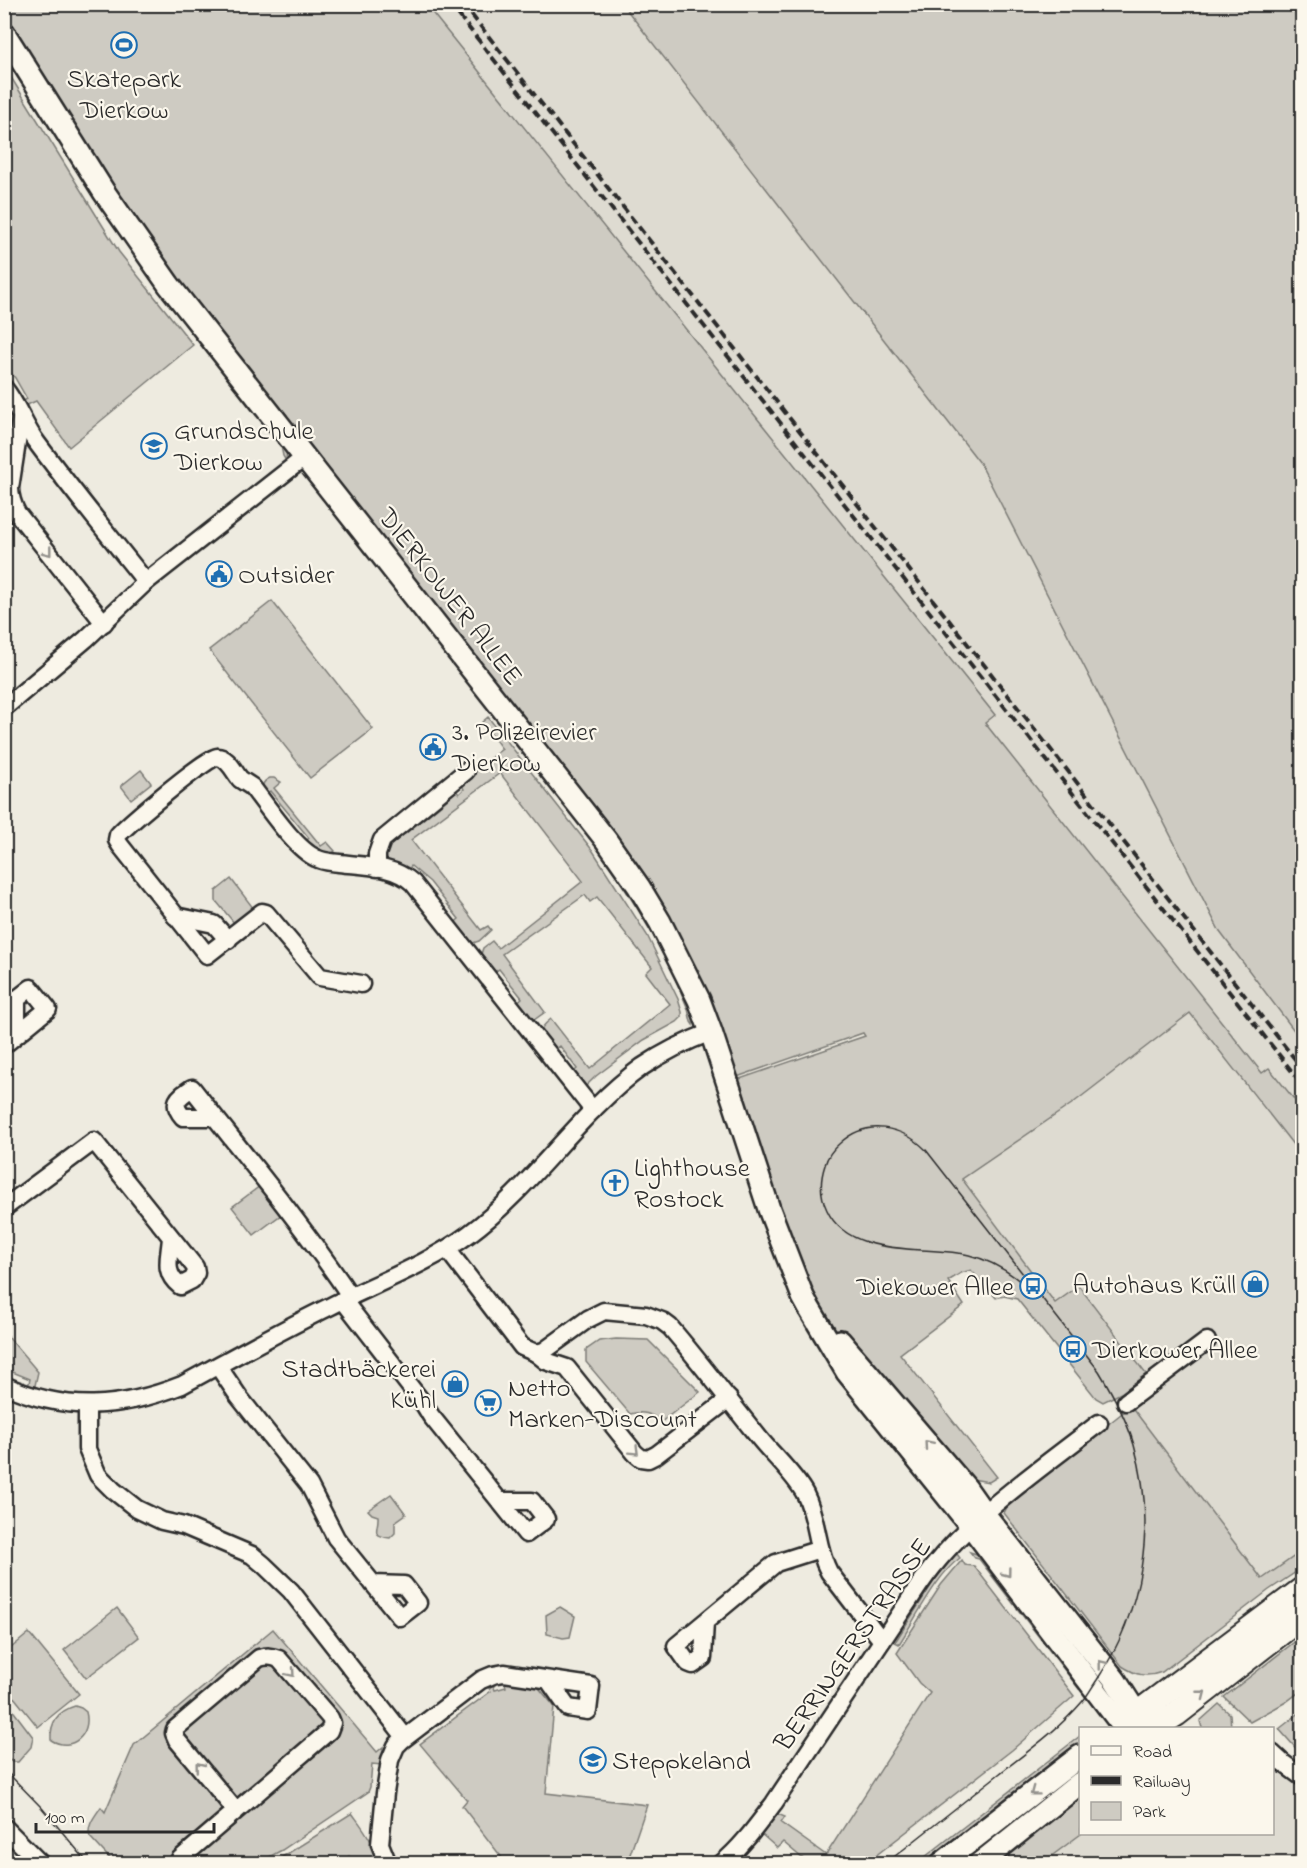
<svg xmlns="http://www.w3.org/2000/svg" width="1307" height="1868" font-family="'Indie Flower',sans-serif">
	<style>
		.built { fill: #dedbd1 }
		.green { fill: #cecbc2; stroke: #7c7b76; stroke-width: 1.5 }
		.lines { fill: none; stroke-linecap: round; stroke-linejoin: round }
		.minor-casing { stroke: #2b2b2b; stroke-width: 21 }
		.major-casing { stroke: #2b2b2b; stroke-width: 26 }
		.highway-casing { stroke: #2b2b2b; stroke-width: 28 }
		.minor { stroke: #fbf7ec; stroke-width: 16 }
		.major { stroke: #fbf7ec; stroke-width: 21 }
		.highway { stroke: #fbf7ec; stroke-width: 24 }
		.tram { stroke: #2b2b2b; stroke-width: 1.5 }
		.rail { stroke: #2b2b2b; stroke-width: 4; stroke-dasharray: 9 4.5; stroke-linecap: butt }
		.oneway { stroke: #93918c }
		.labels { text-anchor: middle; stroke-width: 4.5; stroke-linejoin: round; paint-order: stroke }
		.poi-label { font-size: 27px; fill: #2b2b2b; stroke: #fbf7ec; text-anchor: start }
		.street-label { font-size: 27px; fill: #2b2b2b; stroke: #fbf7ec }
	</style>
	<rect width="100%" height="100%" fill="#eeebe0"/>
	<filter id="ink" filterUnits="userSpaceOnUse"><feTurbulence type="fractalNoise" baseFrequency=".0167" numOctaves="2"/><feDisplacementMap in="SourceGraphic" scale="12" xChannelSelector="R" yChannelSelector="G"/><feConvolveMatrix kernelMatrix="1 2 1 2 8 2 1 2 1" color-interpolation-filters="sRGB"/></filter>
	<g filter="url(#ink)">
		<g class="built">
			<path d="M 426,5 L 623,5 L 980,463 L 1220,932 L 1302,1041 L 1302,1109 L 1269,1068 L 1262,1073 L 985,723 L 995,715 Z"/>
			<path d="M 1190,1013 L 1302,1156 L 1302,1551 L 1262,1579 L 1121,1393 L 1146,1373 L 1080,1286 L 1055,1303 L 962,1179 L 1073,1103 Z"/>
			<path d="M 1273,1760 L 1302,1784 L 1302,1863 L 996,1864 L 1080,1798 L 1080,1834 L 1272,1834 Z"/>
		</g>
		<g class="green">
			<path d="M 4,5 L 426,5 L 995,715 L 985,723 L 1262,1073 L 1269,1068 L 1302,1109 L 1302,1156 L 1190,1013 L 1073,1103 L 962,1179 L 1055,1303 L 1079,1286 L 1146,1374 L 1121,1393 L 1103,1402 L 1096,1398 L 1017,1299 L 1004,1296 L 996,1298 L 971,1270 L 961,1273 L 948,1281 L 964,1305 L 900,1354 L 997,1477 L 989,1482 L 972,1479 L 850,1353 L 824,1321 L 728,1083 L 865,1036 L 863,1033 L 734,1078 L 690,963 L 295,432 L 287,415 L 240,357 L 225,348 L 130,223 L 5,24 Z"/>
			<path d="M 623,5 L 1302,5 L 1302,1041 L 1220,932 L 980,463 Z"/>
			<path d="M 4,48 L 287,448 L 286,461 L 283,456 L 281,446 L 151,279 L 109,219 L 5,58 Z"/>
			<path d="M 4,66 L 119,252 L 193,345 L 69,447 L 36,401 L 25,406 L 20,403 L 27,399 L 15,378 L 5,365 Z"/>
			<path d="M 272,601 L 373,729 L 310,778 L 209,650 Z"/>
			<path d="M 489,709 L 496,710 L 642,906 L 695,1009 L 693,1025 L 691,1022 L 688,1009 L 666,957 L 637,908 L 599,848 Z"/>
			<path d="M 488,717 L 593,851 L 647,935 L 678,999 L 682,1012 L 682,1017 L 677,1022 L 644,1040 L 596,1076 L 583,1089 L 571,1075 L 577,1069 L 560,1046 L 552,1052 C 541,1036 533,1033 551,1019 L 590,1069 L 670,1004 L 646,973 L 652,967 L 597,897 L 590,902 L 585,895 L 502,954 L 545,1012 L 534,1020 L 529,1019 L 515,1004 L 522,998 L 499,969 L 492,974 L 480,957 L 483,948 L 492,941 L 498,948 L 583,881 L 500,773 L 411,840 L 481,930 L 488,926 L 491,930 L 479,941 L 470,944 L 452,925 L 459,919 L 430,882 L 411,866 L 407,871 L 387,863 L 382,859 L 383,844 L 400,828 L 405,834 L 448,799 L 443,793 L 453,787 L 459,794 L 464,789 L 462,785 L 471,777 L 469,774 L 502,749 L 482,722 Z"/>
			<path d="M 141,770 L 151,783 L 131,799 L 121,786 Z"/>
			<path d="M 270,778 L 274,778 L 281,782 L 274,788 L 321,846 L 327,842 L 335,851 L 329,856 L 303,844 L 309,838 L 270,791 L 264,795 C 262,787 261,782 270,778 Z"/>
			<path d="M 231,879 L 254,909 L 235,924 L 216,901 L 216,891 Z"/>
			<path d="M 260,1186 L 282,1214 L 254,1235 L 232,1207 Z"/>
			<path d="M 4,1332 L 38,1372 L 34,1390 L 28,1387 L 30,1379 L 5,1369 Z"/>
			<path d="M 616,1339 L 648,1340 L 700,1392 L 661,1422 C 651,1413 643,1411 630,1414 L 586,1362 L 586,1350 L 599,1341 Z"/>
			<path d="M 1131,1406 L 1262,1579 L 1302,1551 L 1302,1568 L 1269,1590 L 1162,1672 C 1146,1678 1136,1675 1122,1666 L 1004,1513 L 1009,1503 Z"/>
			<path d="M 391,1494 L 406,1514 L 395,1522 L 395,1533 L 390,1538 C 369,1535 379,1530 378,1516 L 372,1514 L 368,1510 Z"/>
			<path d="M 970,1552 L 980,1555 L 1082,1685 L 1079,1689 L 979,1559 L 975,1558 Z"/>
			<path d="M 957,1554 L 960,1558 C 937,1574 915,1620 899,1644 L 895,1642 L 934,1581 L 953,1557 Z"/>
			<path d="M 962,1560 L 965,1565 L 974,1566 L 1074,1696 L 1012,1750 L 866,1863 L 808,1863 L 783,1842 L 777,1848 L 760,1833 L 775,1813 L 785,1817 L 781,1823 L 826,1855 L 930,1693 L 919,1683 L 897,1653 L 941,1585 Z"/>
			<path d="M 560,1607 L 575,1616 L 570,1637 L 563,1638 L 547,1634 L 546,1615 Z"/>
			<path d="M 117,1608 L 139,1637 L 86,1678 L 64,1650 Z"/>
			<path d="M 273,1629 L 377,1752 L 383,1747 L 382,1765 L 372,1764 L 370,1787 L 368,1792 L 282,1850 L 258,1863 L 114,1863 L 90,1837 C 86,1826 95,1816 101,1807 L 105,1812 L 134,1745 Z"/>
			<path d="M 29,1633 L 79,1694 L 38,1727 L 5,1686 L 5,1653 Z"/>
			<path d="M 1302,1636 L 1302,1690 L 1286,1702 L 1250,1722 L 1224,1697 Z"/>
			<path d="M 504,1679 L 534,1682 L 554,1706 L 546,1793 L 647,1805 L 627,1863 L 506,1863 L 462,1806 L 467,1800 L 420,1744 L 491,1691 L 486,1684 L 492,1682 L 495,1690 L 506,1687 Z"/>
			<path d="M 5,1700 L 33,1737 L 31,1747 L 18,1762 L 12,1762 L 5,1756 Z"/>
			<path d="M 1219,1704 L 1230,1714 L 1231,1728 L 1202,1728 L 1200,1721 Z"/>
			<path d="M 75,1706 L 81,1708 L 86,1712 C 92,1734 72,1753 51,1740 C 50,1723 58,1711 75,1706 Z"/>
			<path d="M 1302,1711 L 1302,1755 L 1279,1729 Z"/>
			<path d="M 1080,1736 L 1080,1746 L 931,1863 L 916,1864 Z"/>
			<path d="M 1080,1798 L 1081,1834 L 1042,1863 L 996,1864 Z"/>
			<path d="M 352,1813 C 361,1826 394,1863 355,1863 L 349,1856 L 340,1863 L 271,1864 Z"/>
		</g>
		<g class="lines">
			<g class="minor-casing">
				<g id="minor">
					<path d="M 4,388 C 18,405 24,426 37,443 C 72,490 109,536 146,582"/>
					<path d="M 21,417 L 10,488 C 10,498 13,505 17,513 L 104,623"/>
					<path d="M 4,708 L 86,639 L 146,582 L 305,457"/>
					<path d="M 377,868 L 377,854 L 382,840 L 466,771"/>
					<path d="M 175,916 L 214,924 L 228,940"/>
					<path d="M 361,984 L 320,977 L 266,913 L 262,912 L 207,955 L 120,845 L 117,840 L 118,835 C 128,824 208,756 217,757 C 228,757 234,772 240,779 C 244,782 248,784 252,787 C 267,806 295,849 316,858 C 323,862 331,862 339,863 C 364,866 393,865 413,883 L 593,1110"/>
					<path d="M 4,1045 L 48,1009 L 31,988 L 17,999 L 17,1034"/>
					<path d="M 215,1117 L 183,1117 C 170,1102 179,1097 192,1088 C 246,1157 302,1224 351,1297"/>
					<path d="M 4,1208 L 94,1141 L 195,1267 L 196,1273 L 192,1280 L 180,1286 C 162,1272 170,1257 171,1237"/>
					<path d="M 447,1249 L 522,1347 L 536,1353 L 544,1351 L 588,1319 L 604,1311 L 646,1315 L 662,1321 L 670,1327 C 700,1362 727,1398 756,1434 C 771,1454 793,1472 805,1494 C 818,1519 816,1548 829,1572 L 882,1641"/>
					<path d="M 343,1300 L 425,1406 L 431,1416 L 526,1534 L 546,1519 L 532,1501 L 500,1501"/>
					<path d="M 536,1353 L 546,1361 L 567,1368 L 635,1453 L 641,1458 L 648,1459 L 656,1455 L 729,1399"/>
					<path d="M 218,1366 L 239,1397 L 309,1485 L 336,1538 L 400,1617 L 418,1603 L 404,1585 L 373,1584"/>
					<path d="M 4,1385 C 66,1413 121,1409 182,1385 C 232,1358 281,1330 331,1306 C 375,1284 430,1263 469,1234 C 534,1186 577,1114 642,1067 C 664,1052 687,1041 711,1032"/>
					<path d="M 1126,1402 L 1207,1341"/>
					<path d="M 87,1406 L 87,1449 L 98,1475 L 113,1490 L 137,1509 L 162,1521 L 184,1526 L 252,1555 L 264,1565 L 291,1591 L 405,1737"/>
					<path d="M 705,1622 L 703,1658 L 693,1665 L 688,1663 L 676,1646 L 776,1563 L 820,1549"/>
					<path d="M 1272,1753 L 1283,1763 L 1302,1777"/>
					<path d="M 4,1827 L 41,1864"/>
					<path d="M 177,1864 L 180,1859 L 329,1731 L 332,1723 L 330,1718 L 279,1659 C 271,1656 267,1656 259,1658 L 175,1729 L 174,1733 L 177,1740 L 236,1811"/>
					<path d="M 388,1864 L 380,1844 L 385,1793 L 390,1760 L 396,1746 L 401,1741 L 481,1680 L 493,1675 L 504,1673 L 591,1686 L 588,1711 L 568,1708 L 549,1681"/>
					<path d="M 721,1864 C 742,1847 758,1824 774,1803 L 920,1584 C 964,1520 1038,1471 1099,1423"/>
				</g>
			</g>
			<g class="major-casing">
				<g id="major">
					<path d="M 4,33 L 104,192 L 169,285 L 606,840 L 639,887 L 660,922 L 699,1000 L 711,1032 L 769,1209 L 803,1297 L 809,1308 L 847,1372 L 971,1526 L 1122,1725 L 1135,1728"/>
					<path d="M 840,1341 L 966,1488 L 985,1515 L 1115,1680 L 1146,1728"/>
					<path d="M 941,1864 L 1080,1756"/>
					<path d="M 979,1864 L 1080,1783"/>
				</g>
			</g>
			<g class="highway-casing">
				<g id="highway">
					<path d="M 1137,1714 L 1302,1590"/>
					<path d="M 1154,1728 L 1176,1714 L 1302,1616"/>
				</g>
			</g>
			<use href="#minor" class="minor"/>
			<use href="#major" class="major"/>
			<use href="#highway" class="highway"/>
			<g class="tram">
				<path d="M 4,1769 L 42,1808 L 89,1864"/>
				<path d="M 885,1864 C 923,1834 961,1804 999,1774 C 1028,1751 1058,1730 1082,1702 C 1088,1695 1092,1687 1097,1680 C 1143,1611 1157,1524 1134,1445 C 1126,1418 1113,1394 1099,1371 L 926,1150 C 902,1126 867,1118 840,1143 C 833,1149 827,1157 825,1165 C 820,1180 820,1196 827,1210 C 849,1259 926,1245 969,1255 C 990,1260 1005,1269 1021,1282"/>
			</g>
			<g class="rail">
				<path d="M 450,4 L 1302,1084"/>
				<path d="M 463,4 L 1302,1068"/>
			</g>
		</g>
		<defs><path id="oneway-chevron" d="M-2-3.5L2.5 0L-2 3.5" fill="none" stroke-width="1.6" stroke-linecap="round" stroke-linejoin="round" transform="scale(1.5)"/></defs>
		<g class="oneway">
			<use href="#oneway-chevron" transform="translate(48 552) rotate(52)"/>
			<use href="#oneway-chevron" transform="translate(928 1444) rotate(-131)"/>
			<use href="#oneway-chevron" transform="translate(635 1451) rotate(45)"/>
			<use href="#oneway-chevron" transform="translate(1007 1573) rotate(53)"/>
			<use href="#oneway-chevron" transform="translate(1102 1664) rotate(-128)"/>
			<use href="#oneway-chevron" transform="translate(291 1673) rotate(49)"/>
			<use href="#oneway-chevron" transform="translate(1202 1694) rotate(-38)"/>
			<use href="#oneway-chevron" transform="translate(199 1766) rotate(-129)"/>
			<use href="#oneway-chevron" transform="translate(1034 1792) rotate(143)"/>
		</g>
	</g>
	<defs>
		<g id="stadium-ring" transform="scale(1.35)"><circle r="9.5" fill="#fbf7ec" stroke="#1f6fb2" stroke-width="1.5"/><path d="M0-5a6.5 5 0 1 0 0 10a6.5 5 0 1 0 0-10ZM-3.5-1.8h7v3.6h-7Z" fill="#1f6fb2"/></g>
		<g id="school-ring" transform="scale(1.35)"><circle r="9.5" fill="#fbf7ec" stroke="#1f6fb2" stroke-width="1.5"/><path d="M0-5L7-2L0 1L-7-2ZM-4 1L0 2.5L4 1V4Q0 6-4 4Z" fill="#1f6fb2"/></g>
		<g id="civic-ring" transform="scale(1.35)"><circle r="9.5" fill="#fbf7ec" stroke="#1f6fb2" stroke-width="1.5"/><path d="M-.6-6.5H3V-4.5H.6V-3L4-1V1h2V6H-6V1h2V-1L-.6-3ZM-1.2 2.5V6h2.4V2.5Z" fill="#1f6fb2"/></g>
		<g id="church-ring" transform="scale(1.35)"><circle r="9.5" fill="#fbf7ec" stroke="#1f6fb2" stroke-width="1.5"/><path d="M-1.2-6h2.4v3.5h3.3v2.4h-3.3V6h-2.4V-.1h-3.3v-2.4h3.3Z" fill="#1f6fb2"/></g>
		<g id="shop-ring" transform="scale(1.35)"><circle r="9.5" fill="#fbf7ec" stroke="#1f6fb2" stroke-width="1.5"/><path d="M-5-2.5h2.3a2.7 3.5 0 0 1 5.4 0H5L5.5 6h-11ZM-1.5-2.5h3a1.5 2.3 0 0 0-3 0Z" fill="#1f6fb2"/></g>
		<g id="bus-ring" transform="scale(1.35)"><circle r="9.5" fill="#fbf7ec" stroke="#1f6fb2" stroke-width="1.5"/><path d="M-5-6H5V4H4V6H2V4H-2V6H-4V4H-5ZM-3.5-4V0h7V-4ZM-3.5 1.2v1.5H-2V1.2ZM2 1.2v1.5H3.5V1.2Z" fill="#1f6fb2"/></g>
		<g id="supermarket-ring" transform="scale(1.35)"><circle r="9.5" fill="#fbf7ec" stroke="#1f6fb2" stroke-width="1.5"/><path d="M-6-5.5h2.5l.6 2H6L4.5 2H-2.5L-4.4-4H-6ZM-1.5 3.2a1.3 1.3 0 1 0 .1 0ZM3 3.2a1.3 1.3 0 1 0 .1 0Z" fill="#1f6fb2"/></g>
	</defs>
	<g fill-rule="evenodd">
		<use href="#stadium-ring" x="124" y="45"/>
		<use href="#school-ring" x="154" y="446"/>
		<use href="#civic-ring" x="219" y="574"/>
		<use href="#civic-ring" x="433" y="747"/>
		<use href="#church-ring" x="615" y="1183"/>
		<use href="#shop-ring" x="1255" y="1284"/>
		<use href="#bus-ring" x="1033" y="1286"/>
		<use href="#bus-ring" x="1073" y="1349"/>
		<use href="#shop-ring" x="455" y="1384"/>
		<use href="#supermarket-ring" x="488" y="1403"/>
		<use href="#school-ring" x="593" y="1760"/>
	</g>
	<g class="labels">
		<g class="poi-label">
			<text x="124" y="87" text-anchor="middle">Skatepark<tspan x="124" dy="31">Dierkow</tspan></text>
			<text x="174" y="439">Grundschule<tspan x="174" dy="31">Dierkow</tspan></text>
			<text x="238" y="583">Outsider</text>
			<text x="452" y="740">3. Polizeirevier<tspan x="452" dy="31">Dierkow</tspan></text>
			<text x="634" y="1176">Lighthouse<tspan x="634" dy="31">Rostock</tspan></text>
			<text x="1236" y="1293" text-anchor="end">Autohaus Krüll</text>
			<text x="1014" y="1295" text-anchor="end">Diekower Allee</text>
			<text x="1092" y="1358">Dierkower Allee</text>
			<text x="436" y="1377" text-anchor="end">Stadtbäckerei<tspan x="436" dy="31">Kühl</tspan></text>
			<text x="508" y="1396">Netto<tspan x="508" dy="31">Marken-Discount</tspan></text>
			<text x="612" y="1769">Steppkeland</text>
		</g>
		<g class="street-label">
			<text transform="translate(451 596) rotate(52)" y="9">DIERKOWER ALLEE</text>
			<text transform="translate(852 1644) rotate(-55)" y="9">BERRINGERSTRASSE</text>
		</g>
	</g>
	<rect width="1307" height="1868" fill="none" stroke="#fbf7ec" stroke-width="24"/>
	<rect x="12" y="12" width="1283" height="1844" fill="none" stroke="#2b2b2b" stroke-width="2" filter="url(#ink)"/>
	<rect x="1079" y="1727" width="195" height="108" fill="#fbf7ec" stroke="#a8a59f" stroke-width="1.5"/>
	<rect x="1091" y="1746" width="30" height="9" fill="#fbf7ec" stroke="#a8a59f" stroke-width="1.5"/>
	<text x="1133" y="1757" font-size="18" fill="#2b2b2b">Road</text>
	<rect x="1091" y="1776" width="30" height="9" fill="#2b2b2b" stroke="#a8a59f" stroke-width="1.5"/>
	<text x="1133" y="1787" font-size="18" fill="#2b2b2b">Railway</text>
	<rect x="1091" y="1802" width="30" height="18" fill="#cecbc2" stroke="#a8a59f" stroke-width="1.5"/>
	<text x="1133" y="1817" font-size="18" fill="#2b2b2b">Park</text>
	<path d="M36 1823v9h178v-9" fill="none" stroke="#2b2b2b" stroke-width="3"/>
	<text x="45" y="1823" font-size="18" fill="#2b2b2b" stroke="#fbf7ec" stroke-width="4.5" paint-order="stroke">100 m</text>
</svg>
